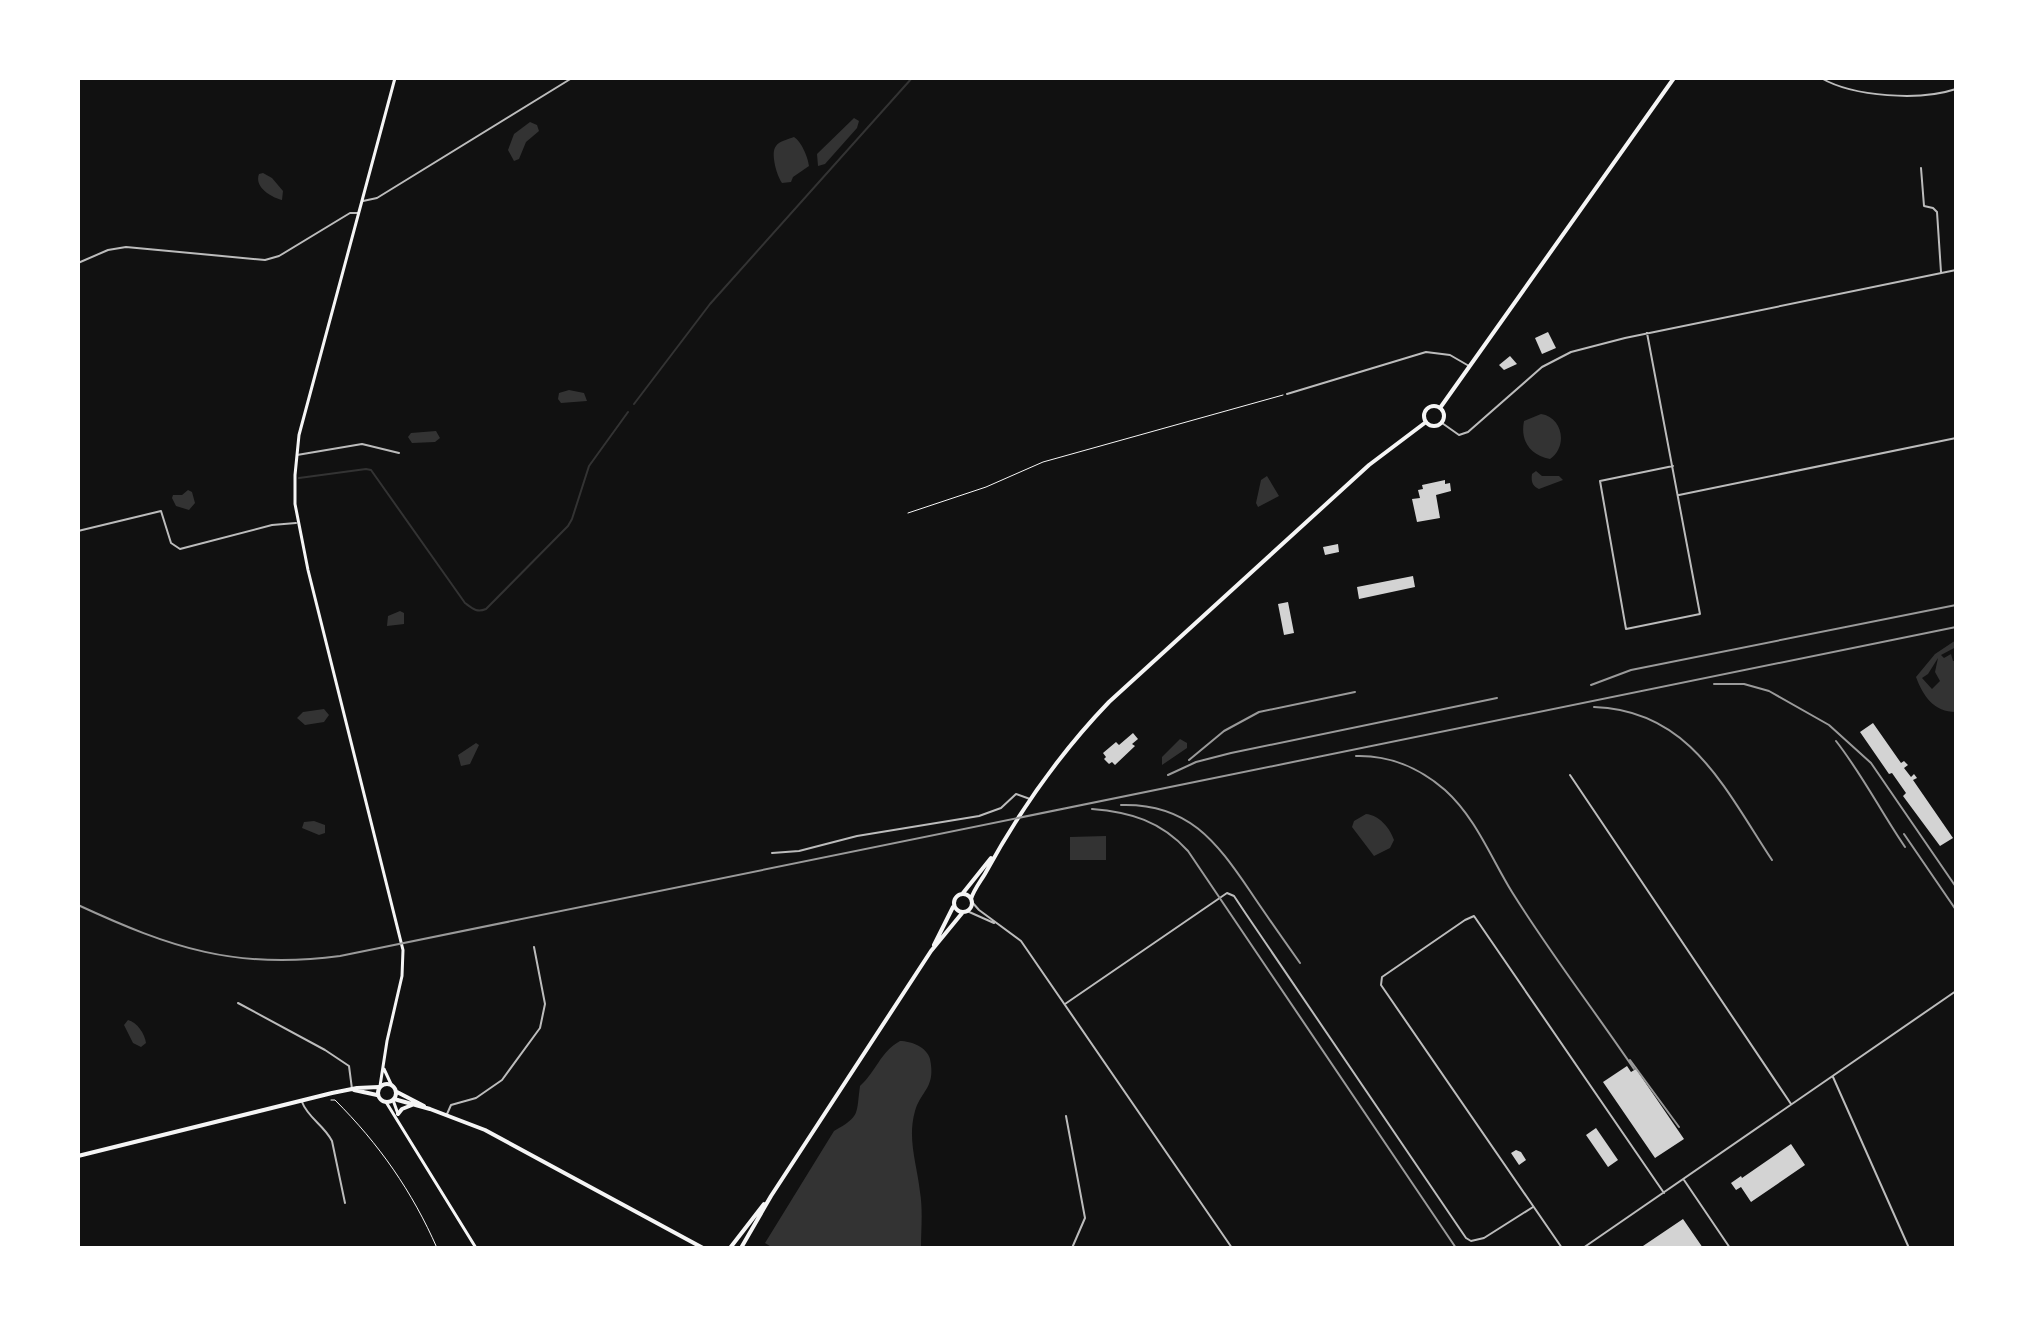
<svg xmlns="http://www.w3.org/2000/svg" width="2034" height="1326" viewBox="0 0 2034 1326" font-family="Inter,sans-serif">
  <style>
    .water { fill: #333; fill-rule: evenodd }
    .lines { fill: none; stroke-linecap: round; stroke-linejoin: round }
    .stream { stroke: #333; stroke-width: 2 }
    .building { fill: #d3d3d3 }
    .path { stroke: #f5f5f5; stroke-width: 1 }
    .minor { stroke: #bcbcbc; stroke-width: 2 }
    .secondary { stroke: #f5f5f5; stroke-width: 3 }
    .primary { stroke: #f5f5f5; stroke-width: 4 }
    .rail { stroke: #9a9a9a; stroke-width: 2 }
  </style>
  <rect width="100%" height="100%" fill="#111"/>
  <!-- water -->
  <path class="water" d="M854,118L859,121L857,128L825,164L818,166L817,154Z
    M530,122L537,125L539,131L526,142L519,159L514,161L508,150L514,134Z
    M794,137C801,141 808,157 809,166L793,177L791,182L782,183C777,176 770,153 776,146C779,141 789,139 794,137Z
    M263,173L272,178L283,191L282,200C271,197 254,187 259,174Z
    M569,390L584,393L587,401L561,403L558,399L559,393Z
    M1541,414C1563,417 1568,447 1550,459C1530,455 1520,441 1524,421Z
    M436,431L440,438L435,442L412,443L408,437L411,433Z
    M1536,471L1542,476H1559L1563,480L1539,489C1532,486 1531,481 1532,474Z
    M1267,476L1279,496L1258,507L1256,503L1261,480Z
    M188,490L192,492L195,503L189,510L176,506L172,498L173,495H182Z
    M400,611L404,613V624L387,626L388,616Z
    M1956,640V647L1941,655L1944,658L1951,654L1953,661H1955L1956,650V712C1934,712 1923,696 1916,677L1935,654ZM1938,658L1935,672L1940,681L1932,689L1922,678L1928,674Z
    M324,709L329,715L324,722L305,725L297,718L303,712Z
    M1180,739L1187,743V748L1162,765V757Z
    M476,743L479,745L470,764L461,766L458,755Z
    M1366,814C1379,815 1390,828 1394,840L1390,848L1374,856L1352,827L1354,821Z
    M314,821L325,825V833L319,835L302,828L304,822Z
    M1106,836V860H1070V837Z
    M128,1020C137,1022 145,1034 146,1043L141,1047L133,1043L124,1025Z
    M900,1041C911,1041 927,1047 930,1059C936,1088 921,1090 915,1111C907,1139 917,1164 920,1192C923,1210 921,1230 921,1248H773L765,1243L834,1131C861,1116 856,1114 860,1086C876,1072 880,1052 900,1041Z"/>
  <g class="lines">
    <!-- stream -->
    <path class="stream" d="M634,404L710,304L912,78
      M299,478L366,469L371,470L465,603C473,609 477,613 486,609L568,526L572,519L589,466L628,412"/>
  </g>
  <!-- building -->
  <path class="building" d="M1548,332L1556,348L1542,354L1535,338Z
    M1510,356L1517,364L1504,370L1499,365Z
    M1445,480V484L1450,483L1451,491L1436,495L1440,518L1417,522L1412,499L1420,498L1418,490L1423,489L1422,485Z
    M1338,544L1339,552L1325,555L1323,547Z
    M1413,576L1415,587L1359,599L1357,587Z
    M1288,602L1294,633L1284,635L1278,604Z
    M1873,723L1901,763L1904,761L1908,765L1904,768L1911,777L1914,774L1917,778L1913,780L1953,838L1940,846L1903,796L1906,793L1892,773L1889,774L1860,732Z
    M1133,733L1138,739L1132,744L1135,746L1115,765L1112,762L1109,764L1104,759L1106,757L1103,753L1116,742L1119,745Z
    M1627,1066L1631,1072L1636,1069L1684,1139L1655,1158L1603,1082Z
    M1596,1128L1618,1160L1608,1167L1586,1135Z
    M1791,1144L1805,1165L1751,1202L1741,1187L1736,1190L1731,1183L1741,1176L1742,1178Z
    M1516,1150L1521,1152L1526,1160L1519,1165L1511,1153Z
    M1683,1219L1703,1248H1640Z"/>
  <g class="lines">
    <!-- path -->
    <path class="path" d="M908,513L986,487L1043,462L1283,395
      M331,1100H335C379,1144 412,1191 437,1248"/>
    <!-- minor -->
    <path class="minor" d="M1821,78C1854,97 1920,101 1956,89
      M1921,168L1924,206L1933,208L1937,212L1941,272
      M363,201L377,198L572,78
      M78,263L108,250L126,247L265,260L279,256L350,213H358
      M1647,333L1700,614L1626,629L1600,481L1673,466
      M1287,394L1426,352L1450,355L1469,366
      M1442,423L1459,435L1468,432L1542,367L1571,352L1625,338L1956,270
      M297,455L362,444L399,453
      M1679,495L1956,438
      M78,531L161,511L171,543L180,549L272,525L296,523
      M1570,775L1791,1104
      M772,853L799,851L857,836L979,816L1001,808L1016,794L1030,799
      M972,902L979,910L1021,941L1232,1248
      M967,911L994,923
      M238,1003L325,1050L349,1066L352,1089
      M1065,1004L1227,893L1234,896L1246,914L1466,1238L1471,1241L1484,1238L1533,1207
      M1833,1077L1909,1248
      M302,1102C308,1118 324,1125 332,1141L345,1203
      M447,1114L451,1105L476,1098L502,1080L540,1028L545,1004L534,947
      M1066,1116L1085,1218L1072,1248
      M1684,1180L1730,1248
      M1562,1248L1381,985L1382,977L1465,920L1474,916L1664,1193
      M1583,1248L1956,991"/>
    <!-- secondary -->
    <path class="secondary" d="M384,1069L391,1084
      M380,1086L387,1041L402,976L403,950L308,570L295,504V475L299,435L395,78
      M393,1100L398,1114
      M386,1102L476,1248"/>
    <!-- primary -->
    <path class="primary" d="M1424 416a10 10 0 1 1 20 0a10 10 0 1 1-20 0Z
      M1440,408L1674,78
      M963,893L991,858
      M954 903a9 9 0 1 1 18 0a9 9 0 1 1-18 0Z
      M971,899C974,889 981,881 986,872C1020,810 1060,753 1109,702L1369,465L1426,422
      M934,945L953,907
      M378 1093a9 9 0 1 1 18 0a9 9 0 1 1-18 0Z
      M354,1090L377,1095
      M397,1092L424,1106
      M394,1099L430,1109L485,1130L703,1248
      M398,1114L402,1109L412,1105
      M78,1156L332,1093L357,1088L379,1087
      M730,1248L764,1204
      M741,1248L771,1196L931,951L963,912"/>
    <!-- rail -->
    <path class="rail" d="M1714,684H1744L1769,691L1829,725L1871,763L1956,887
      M1591,685L1631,670L1956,605
      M1594,707C1690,710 1725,789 1772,860
      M1836,741C1862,774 1881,812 1905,847
      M1356,756C1389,755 1420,768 1445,790C1476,818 1491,858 1512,892C1550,953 1594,1010 1634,1069
      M1189,760L1224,731L1259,712L1355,692
      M1168,775L1196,762L1231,753L1497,698
      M1121,805C1188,803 1216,841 1250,891C1266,915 1283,939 1300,963
      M1092,809C1130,812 1161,821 1188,851L1456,1248
      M1904,834L1956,910
      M78,905C171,948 236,970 340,956L1956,627
      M1630,1060L1679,1127"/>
  </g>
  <!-- border -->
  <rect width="2034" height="1326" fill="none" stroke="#ffffff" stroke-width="160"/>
</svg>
